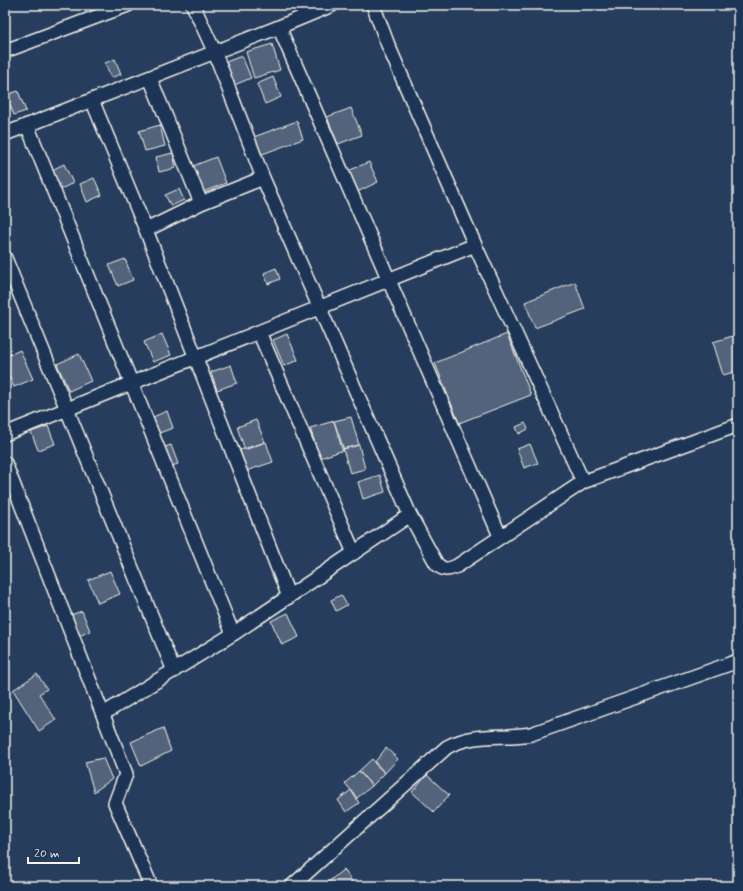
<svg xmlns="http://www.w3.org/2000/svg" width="743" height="891" viewBox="0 0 743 891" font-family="Mynerve,sans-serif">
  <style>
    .building { fill: #52647b; stroke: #f4f1e8 }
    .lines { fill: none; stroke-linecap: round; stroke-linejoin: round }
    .street-casing { stroke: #f4f1e8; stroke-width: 16 }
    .street { stroke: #1d3557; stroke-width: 13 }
  </style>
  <rect width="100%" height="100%" fill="#263d5d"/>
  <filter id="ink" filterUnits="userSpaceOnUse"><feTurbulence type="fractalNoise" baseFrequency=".025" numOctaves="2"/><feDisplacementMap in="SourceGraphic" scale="8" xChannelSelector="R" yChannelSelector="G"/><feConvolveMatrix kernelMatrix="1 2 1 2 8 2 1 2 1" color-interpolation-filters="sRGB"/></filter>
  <g filter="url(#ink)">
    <!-- building -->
    <path class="building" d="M272,44L280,70L254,78L246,52Z
      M242,56L251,78L232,86L223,63Z
      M115,59L121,74L111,78L105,63Z
      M273,77L281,97L265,104L257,84Z
      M18,91L26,111L14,115L6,95Z
      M351,108L362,135L338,144L327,117Z
      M297,121L303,139L257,156L251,138Z
      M160,125L165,146L145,151L139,131Z
      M173,153L176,168L159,172L156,157Z
      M216,157L226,183L203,192L193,166Z
      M369,162L378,182L357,192L348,171Z
      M64,164L73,183L59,190L50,171Z
      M94,178L102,195L87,202L80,184Z
      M179,189L184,200L171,206L165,195Z
      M125,259L133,280L118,286L109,265Z
      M276,268L280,279L268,284L264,273Z
      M575,282L585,309L535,328L525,302Z
      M162,334L171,355L153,362L144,342Z
      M287,334L298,360L284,366L273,340Z
      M507,334L531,395L459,423L435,363Z
      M736,335L738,343V371L723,375L713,342Z
      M20,350L33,379L14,387L5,367V357Z
      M79,354L91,381L69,391L57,364Z
      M231,365L237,383L217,390L211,372Z
      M167,411L173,428L159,433L153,417Z
      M351,417L359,445L342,449L334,421Z
      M256,420L265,442L245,450L237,427Z
      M334,421L344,450L320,458L310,428Z
      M525,423L528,429L519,434L516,427Z
      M48,426L55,444L38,450L31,432Z
      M266,442L273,462L246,471L240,450Z
      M530,444L538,463L524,468L517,449Z
      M171,445L178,464L166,468L159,449Z
      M359,445L365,469L350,473L343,449Z
      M380,475L385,492L363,499L358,482Z
      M110,571L120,594L98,603L88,580Z
      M341,595L347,605L336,611L331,600Z
      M82,611L90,631L79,636L71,615Z
      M288,613L299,637L282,645L271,621Z
      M37,674L47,689L39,694L56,720L39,731L13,690Z
      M163,728L171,751L141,766L131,742Z
      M386,748L398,759L385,773L374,763Z
      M103,758L112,779L94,792L85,762Z
      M372,759L385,773L372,786L359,771Z
      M359,771L372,786L357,798L345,783Z
      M427,775L449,795L434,812L412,792Z
      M351,790L359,803L346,812L338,800Z
      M344,869L353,883L350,886H329L327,883Z"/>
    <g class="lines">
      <!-- street casing -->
      <g class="street-casing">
        <path id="street" d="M373,5L388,45L475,245L583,482L738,425
          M279,27L332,5
          M5,51L128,5
          M150,78L201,203
          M92,100L146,230L289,597
          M27,125L233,634
          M5,134L279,27L500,536
          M146,230L201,203L263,178
          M5,258L174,671
          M259,332L354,553
          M5,434L475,245
          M5,463L126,774L115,803L151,886
          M410,515L436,563C443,571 448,570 457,566L583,482
          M103,714L233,634L410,515L263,178L215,53L193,5
          M292,886L447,747C476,732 501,739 531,734L738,661"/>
      </g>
      <!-- street -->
      <use href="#street" class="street"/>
    </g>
  </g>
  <!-- margin -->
  <rect width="743" height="891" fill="none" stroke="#1d3557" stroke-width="20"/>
  <rect x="10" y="10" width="723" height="871" fill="none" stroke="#f4f1e8" stroke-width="1.5" filter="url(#ink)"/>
  <!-- scale -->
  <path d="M28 857v6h51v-6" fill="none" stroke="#f4f1e8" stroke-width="2"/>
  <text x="34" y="857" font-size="12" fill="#f4f1e8" stroke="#1d3557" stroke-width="3" paint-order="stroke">20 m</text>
</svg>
